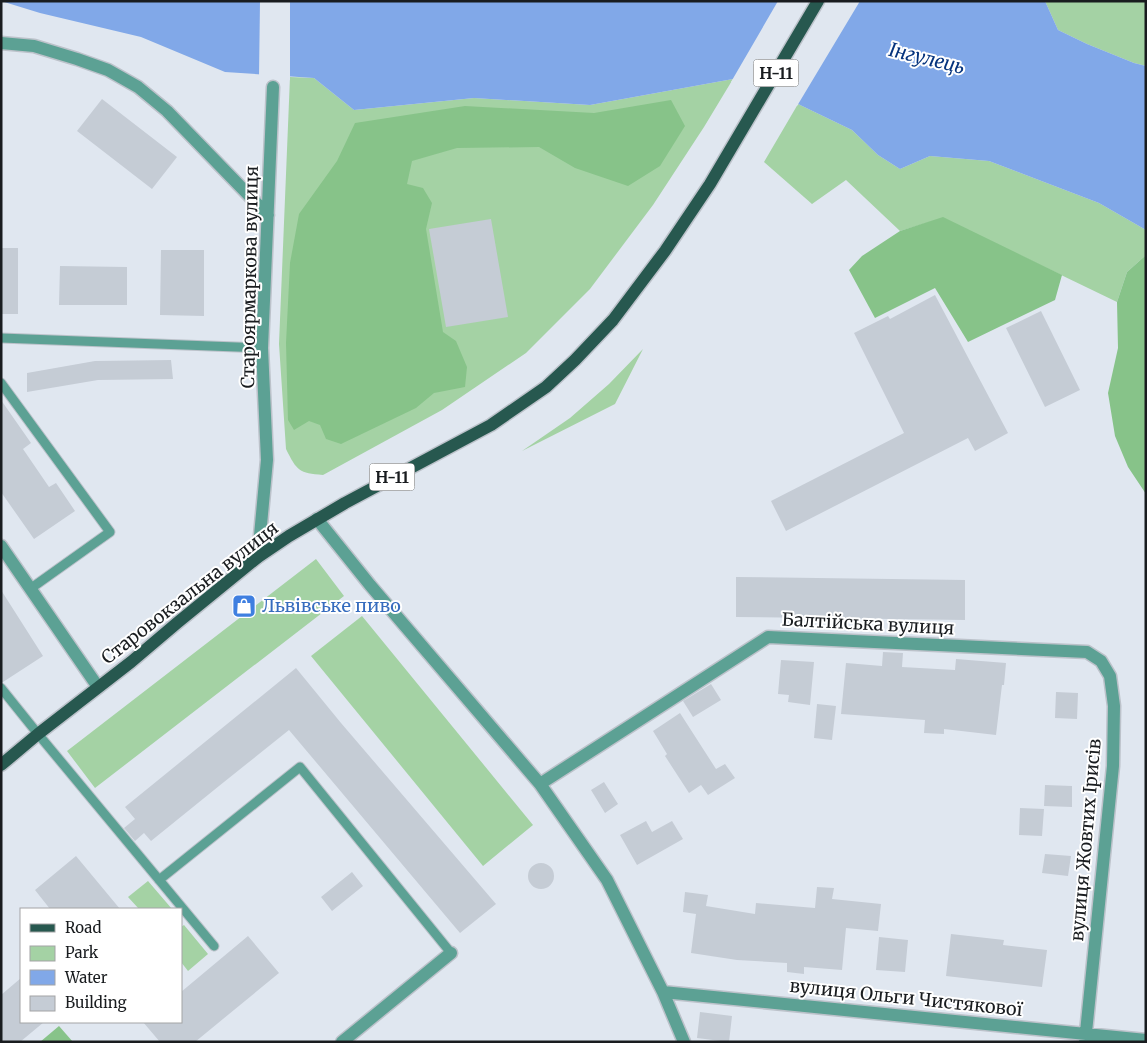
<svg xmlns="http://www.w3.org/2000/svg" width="1147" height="1043" viewBox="0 0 1147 1043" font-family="Merriweather,serif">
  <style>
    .green { fill: #a4d2a4 }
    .forest { fill: #87c389 }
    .water { fill: #81a8e8 }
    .pier { fill: #e0e7f0 }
    .building { fill: #c5ccd5 }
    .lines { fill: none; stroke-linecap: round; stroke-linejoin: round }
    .service-casing { stroke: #bcc2ca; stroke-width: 11 }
    .minor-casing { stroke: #bcc2ca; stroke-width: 15 }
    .primary-casing { stroke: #bcc2ca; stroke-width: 15 }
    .service { stroke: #5ca194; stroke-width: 9 }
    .minor { stroke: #5ca194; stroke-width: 12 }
    .primary { stroke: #27584f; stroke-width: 12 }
    .labels { text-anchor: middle; stroke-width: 4; stroke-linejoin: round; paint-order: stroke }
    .shield { fill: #fff; stroke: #5e6062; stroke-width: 1 }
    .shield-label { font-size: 16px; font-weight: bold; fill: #191c1f }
    .street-label { font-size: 18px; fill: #191c1f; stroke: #fff }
    .shop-label { font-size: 18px; fill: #366cbe; stroke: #fff; text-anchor: start }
    .water-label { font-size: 19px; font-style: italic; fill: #05337d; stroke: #fff }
  </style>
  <rect width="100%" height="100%" fill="#e0e7f0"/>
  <!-- green -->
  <path class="green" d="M1045,1H1146V66L1134,63L1087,44L1058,30Z
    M290,77L314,78L354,110L474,98L590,105L733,79L704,127L653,205L590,289L526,353L442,410L323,475C299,473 297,471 286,449L279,344Z
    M798,104L852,130L878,155L900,169L930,156L989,161L1099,203L1146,230V255L1127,272L1117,302L943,218L900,231L846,180L812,204L764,162Z
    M643,349L615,404L522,451L570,418L609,384Z
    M316,559L344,596L95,788L67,751Z
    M362,616L533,825L483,866L311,656Z
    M148,881L172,909H139L128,897Z
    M184,925L208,954L188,971L181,962V927Z"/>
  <!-- forest -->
  <path class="forest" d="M671,100L685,126L660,166L628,186L575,168L539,147L457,148L412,161L407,184L423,188L432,203L426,229L443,332L456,341L467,367L465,387L434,393L416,408L341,444L326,439L320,425L309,421L294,430L288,420L286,343L290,263L299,214L337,161L355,123L465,106L594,113Z
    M943,217L1062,275L1055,300L968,342L935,288L875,318L849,270L862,256L900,231Z
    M1146,255V494L1128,467L1115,436L1108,393L1118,348L1117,302L1127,272Z
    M59,1026L73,1042H40Z"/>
  <!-- water -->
  <path class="water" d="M1,1H1045L1058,30L1087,44L1134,63L1146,66V230L1099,203L989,161L930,156L900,169L878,155L852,130L798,104L733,79L590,105L474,98L354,110L314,78L225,72L141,37L40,13Z"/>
  <!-- pier -->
  <path class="pier" d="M260,1H290V80L259,77Z
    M778,1H860L797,106L731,82Z"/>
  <!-- building -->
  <path class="building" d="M102,99L177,157L152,189L77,131Z
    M491,219L508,317L446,327L429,229Z
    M1,248H18V314H1Z
    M161,250H204V316L160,315Z
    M60,266L127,267V305H59Z
    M935,295L1008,433L975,451L968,438L786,531L771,501L904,433L854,333L888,316L890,319Z
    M1041,311L1080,390L1045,407L1006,328Z
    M171,360L173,379L98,380L27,392V373L95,361Z
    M1,400L31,443L23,449L49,487L56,483L75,511L34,539L1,492Z
    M736,577L965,580V620L736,617Z
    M1,590L43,656L3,682H1Z
    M883,652L903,653L902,667L955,670L956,659L1006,663L1004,685H1002L996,735L944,729V734L924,733L925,720L841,714L846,663L882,666Z
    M781,660L814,662L810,705L788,702L789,695L778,694Z
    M296,668L341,723L496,904L460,933L289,730L219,786L151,841L144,833L135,841L124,828L135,819L125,807Z
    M711,684L721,700L693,717L683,701Z
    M1056,692L1078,693L1077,719L1055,718Z
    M817,704L836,706L832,740L814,738Z
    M680,713L716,769L725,764L735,778L708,795L701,785L689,793L665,756L667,754L653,731Z
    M604,782L618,804L605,813L591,790Z
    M1045,785L1072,786V807L1044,806Z
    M1020,808L1044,809L1042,836L1019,835Z
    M646,821L652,832L672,821L683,839L637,865L620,835Z
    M1045,854L1071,856L1068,876L1042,873Z
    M76,856L120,909H50L35,890Z
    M528 876a13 13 0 1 1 26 0a13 13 0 1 1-26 0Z
    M352,872L363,886L332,911L321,897Z
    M817,887L834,888L832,899L881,904L878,931L846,928L842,970L804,967V974L787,972V963L737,960L691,953L696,914L683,912L685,892L708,895L706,906L755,914L756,903L815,908Z
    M951,934L1004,940L1003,945L1047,950L1042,987L946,976Z
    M248,936L279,973L195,1042H160L143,1022H181V992Z
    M879,937L908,940L905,972L876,970Z
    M21,978V1022H44L20,1042H1V995Z
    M700,1012L732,1016L729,1042L697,1038Z"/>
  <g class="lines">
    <!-- service casing -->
    <g class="service-casing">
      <path id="service" d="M1,338L262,348
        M1,383L110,532L30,589
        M1,688L38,734L214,946
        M159,880L300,767L451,953"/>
    </g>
    <!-- minor casing -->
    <g class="minor-casing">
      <path id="minor" d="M1,43L34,46L77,59L108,70L138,87L167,111L268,215
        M317,519L370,585L540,784L607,880L663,992L684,1042
        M1,546L98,687
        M258,557L267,460L262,348L273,87
        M540,784L768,637L1087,652L1101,661L1110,676L1114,706L1113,766L1085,1042
        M663,992L1146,1040
        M342,1042L451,953"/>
    </g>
    <!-- primary casing -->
    <g class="primary-casing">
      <path id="primary" d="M1,765L38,734L131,662L177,623L258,557L289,536L345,503L491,425L546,387L575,360L613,320L665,251L710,184L818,1"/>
    </g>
    <!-- service -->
    <use href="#service" class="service"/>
    <!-- minor -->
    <use href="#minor" class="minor"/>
    <!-- primary -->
    <use href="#primary" class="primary"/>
  </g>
  <!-- icons -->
  <defs>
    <g id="shop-square" transform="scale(1.25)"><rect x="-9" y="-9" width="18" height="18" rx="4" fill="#3f7fe0" stroke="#fff"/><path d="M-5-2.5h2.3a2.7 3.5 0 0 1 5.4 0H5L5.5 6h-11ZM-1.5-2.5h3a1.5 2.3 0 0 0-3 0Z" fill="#fff"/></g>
  </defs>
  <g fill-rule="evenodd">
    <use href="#shop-square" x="244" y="606"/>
  </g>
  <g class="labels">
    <!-- shield labels -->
    <g class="shield">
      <rect x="753.5" y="59.5" width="45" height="27" rx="4"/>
      <rect x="369.5" y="463.5" width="45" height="27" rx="4"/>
    </g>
    <g class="shield-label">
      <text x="776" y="79">Н-11</text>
      <text x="392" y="483">Н-11</text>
    </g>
    <!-- street labels -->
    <g class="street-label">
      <text transform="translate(250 277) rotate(-89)" y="6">Староярмаркова вулиця</text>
      <text transform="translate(190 593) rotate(-38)" y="6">Старовокзальна вулиця</text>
      <text transform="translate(868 624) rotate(3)" y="6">Балтійська вулиця</text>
      <text transform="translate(1086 840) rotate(-85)" y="6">вулиця Жовтих Ірисів</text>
      <text transform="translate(906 998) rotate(6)" y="6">вулиця Ольги Чистякової</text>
    </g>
    <!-- shop labels -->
    <g class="shop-label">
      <text x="262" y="612">Львівське пиво</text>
    </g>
    <!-- water labels -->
    <g class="water-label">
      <text transform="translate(927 58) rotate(14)" y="7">Інгулець</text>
    </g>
  </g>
  <!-- border -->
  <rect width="1147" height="1043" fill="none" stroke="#191c1f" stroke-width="5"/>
  <!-- legend -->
  <rect x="20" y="908" width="162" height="115" fill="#ffffff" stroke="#a3a4a5"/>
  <rect x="30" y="924" width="25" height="8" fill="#27584f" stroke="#a3a4a5"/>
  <text x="65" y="933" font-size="15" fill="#191c1f">Road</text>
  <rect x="30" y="946" width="25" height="15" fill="#a4d2a4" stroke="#a3a4a5"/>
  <text x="65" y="958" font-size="15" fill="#191c1f">Park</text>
  <rect x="30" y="970" width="25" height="15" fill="#81a8e8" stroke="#a3a4a5"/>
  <text x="65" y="983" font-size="15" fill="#191c1f">Water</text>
  <rect x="30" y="996" width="25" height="15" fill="#c5ccd5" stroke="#a3a4a5"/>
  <text x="65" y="1008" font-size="15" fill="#191c1f">Building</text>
</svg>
